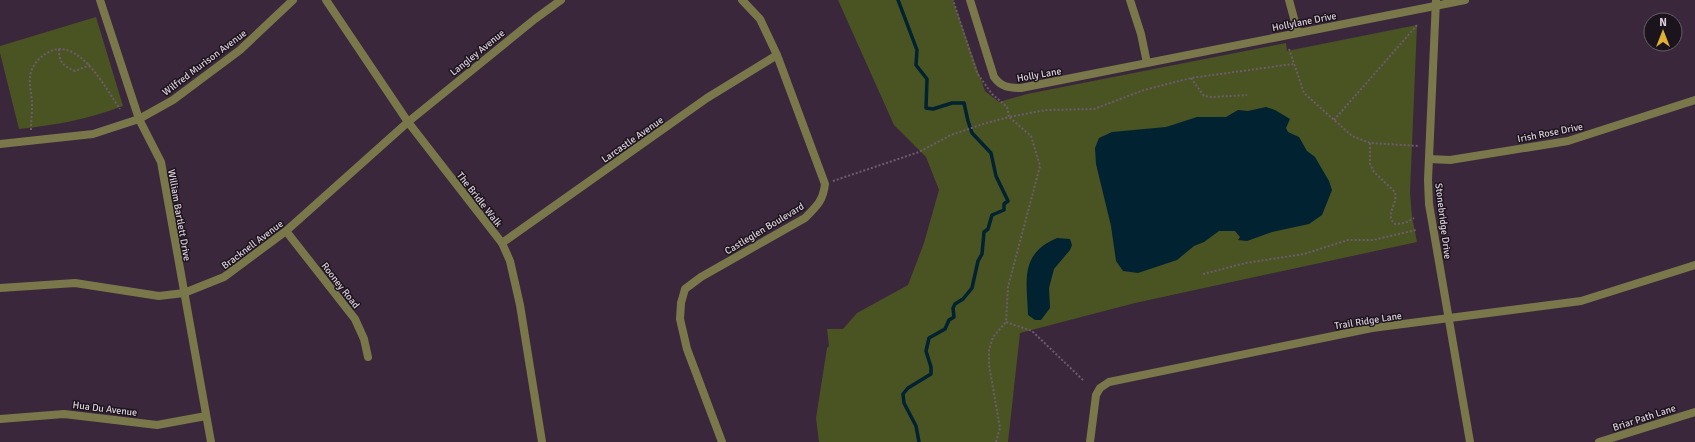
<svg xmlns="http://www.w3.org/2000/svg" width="1695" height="442" viewBox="0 0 1695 442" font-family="Signika,sans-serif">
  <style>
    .green { fill: #4a5322 }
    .water { fill: #002231 }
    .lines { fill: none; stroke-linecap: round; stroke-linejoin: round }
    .stream { stroke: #002231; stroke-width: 3.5 }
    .path { stroke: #6e5c6e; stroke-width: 2; stroke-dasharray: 2 2; stroke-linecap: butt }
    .minor { stroke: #7a784b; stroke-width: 8 }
    .tertiary { stroke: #7a784b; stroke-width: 8 }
    .labels { text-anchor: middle; stroke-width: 3; stroke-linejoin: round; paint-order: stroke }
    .street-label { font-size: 10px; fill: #ddd0dd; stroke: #1c141d }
  </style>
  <rect width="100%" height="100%" fill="#3b273b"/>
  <!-- green -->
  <path class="green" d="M838,0H953L985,91L999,102L1027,94L1286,43L1287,51L1417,25L1410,192L1412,217L1417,242L1135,303L1020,333L1008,442H819L816,418L827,348L829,346L827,329H843L857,313L908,285L924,243L939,190L926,157L894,125Z
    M96,17L123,106C89,119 56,125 19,129L0,53V46Z"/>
  <!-- water -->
  <path class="water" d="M1266,107L1275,110L1290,119L1286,128L1288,132L1299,137L1307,151L1315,157L1329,181L1332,190L1322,215L1309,224L1272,232L1247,241L1238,240L1240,237L1235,231H1219L1204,242L1194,246L1177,260L1138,273L1123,271L1116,261L1111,226L1096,164L1095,148L1099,138L1112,132L1166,127L1197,117H1226L1238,110L1248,111Z
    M1057,238L1070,239L1072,245L1070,250L1054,269L1049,288L1050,308L1041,320H1035L1028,315C1027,281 1019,254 1057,238Z"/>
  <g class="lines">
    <!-- stream -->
    <path class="stream" d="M898,0L917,50L916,65L927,79L926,108L933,109L952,103H964L968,121L972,133L991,153L996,176L1008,201L1004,204V210L992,215L988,229L984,232L982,254L978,261L972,288L963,299L955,304L953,308L954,317L949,320L945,329L929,338L926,351L931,367V374L908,388L903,394L904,403L916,426L919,442"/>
    <!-- path -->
    <path class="path" d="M59,49C59,62 63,66 75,71L90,65
      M1289,49L1304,93L1352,136L1370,143L1419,146
      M1191,78L1204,96L1212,97L1247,95
      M1334,120L1418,24
      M31,130C31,121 32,113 32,105C32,96 29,86 30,77C31,67 38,58 47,53C78,34 106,89 120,109
      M1370,143V164L1374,172L1395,192C1398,206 1384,214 1395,224L1405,223L1414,218
      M833,181L919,152L951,135L986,123L1009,117L1007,107L992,94L977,73L953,0
      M1203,274L1246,263L1304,254L1348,240H1373L1416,230
      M1083,380L1032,331L1006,322L1008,287L1040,166L1031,136L1009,117L1046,110L1094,109L1144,90L1191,78L1293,64
      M996,442L1000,428L989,365V350L993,337L1006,322"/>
    <!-- minor -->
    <path class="minor" d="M100,0L139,119L161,162L211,442
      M970,0L994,77C1001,87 1009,88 1021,88L1465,0
      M1130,0L1141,34L1147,63
      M1289,0L1298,33
      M1429,159L1450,160L1568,141L1695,100
      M286,231L355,319L364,339L368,357
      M502,243L707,98L777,55
      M0,288L75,283L159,296L184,293L224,277L286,231L408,122L535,19L561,0
      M0,419L64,414L157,425L206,416
      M722,442L687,349L680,319L681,303L685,289L701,277L805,218C817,206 823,201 825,184L777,55L760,19L742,0
      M1090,442L1096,395L1100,388L1109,382L1372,328L1581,301L1695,265
      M1599,442L1695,412"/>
    <!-- tertiary -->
    <path class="tertiary" d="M326,0L408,122L502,243L510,261L520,305L542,442
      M1436,0L1428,180L1429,204L1470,442
      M0,144L93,134L139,119L173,100L240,50L293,0"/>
  </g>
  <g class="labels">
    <!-- street labels -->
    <g class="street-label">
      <text transform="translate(1304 21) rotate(-11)" y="4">Hollylane Drive</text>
      <text transform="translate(477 52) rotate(-39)" y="4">Langley Avenue</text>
      <text transform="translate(204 62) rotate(-37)" y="4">Wilfred Murison Avenue</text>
      <text transform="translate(1039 74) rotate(-10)" y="4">Holly Lane</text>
      <text transform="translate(1550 132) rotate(-11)" y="4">Irish Rose Drive</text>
      <text transform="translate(632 139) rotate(-35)" y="4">Larcastle Avenue</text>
      <text transform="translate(480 199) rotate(52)" y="4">The Bridle Walk</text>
      <text transform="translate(180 215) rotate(80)" y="4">William Bartlett Drive</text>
      <text transform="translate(1444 221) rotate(83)" y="4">Stonebridge Drive</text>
      <text transform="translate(764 228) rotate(-31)" y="4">Castleglen Boulevard</text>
      <text transform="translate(252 244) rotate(-37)" y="4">Bracknell Avenue</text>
      <text transform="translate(341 285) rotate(52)" y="4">Rooney Road</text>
      <text transform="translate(1368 320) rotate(-9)" y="4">Trail Ridge Lane</text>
      <text transform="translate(105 408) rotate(7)" y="4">Hua Du Avenue</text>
      <text transform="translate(1644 417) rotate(-18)" y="4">Briar Path Lane</text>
    </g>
  </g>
  <!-- north arrow -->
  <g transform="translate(1663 32)"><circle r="19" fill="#1c141d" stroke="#695f6a"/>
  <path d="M0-3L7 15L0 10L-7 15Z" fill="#e0b034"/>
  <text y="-6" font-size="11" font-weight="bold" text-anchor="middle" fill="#ddd0dd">N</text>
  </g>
</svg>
